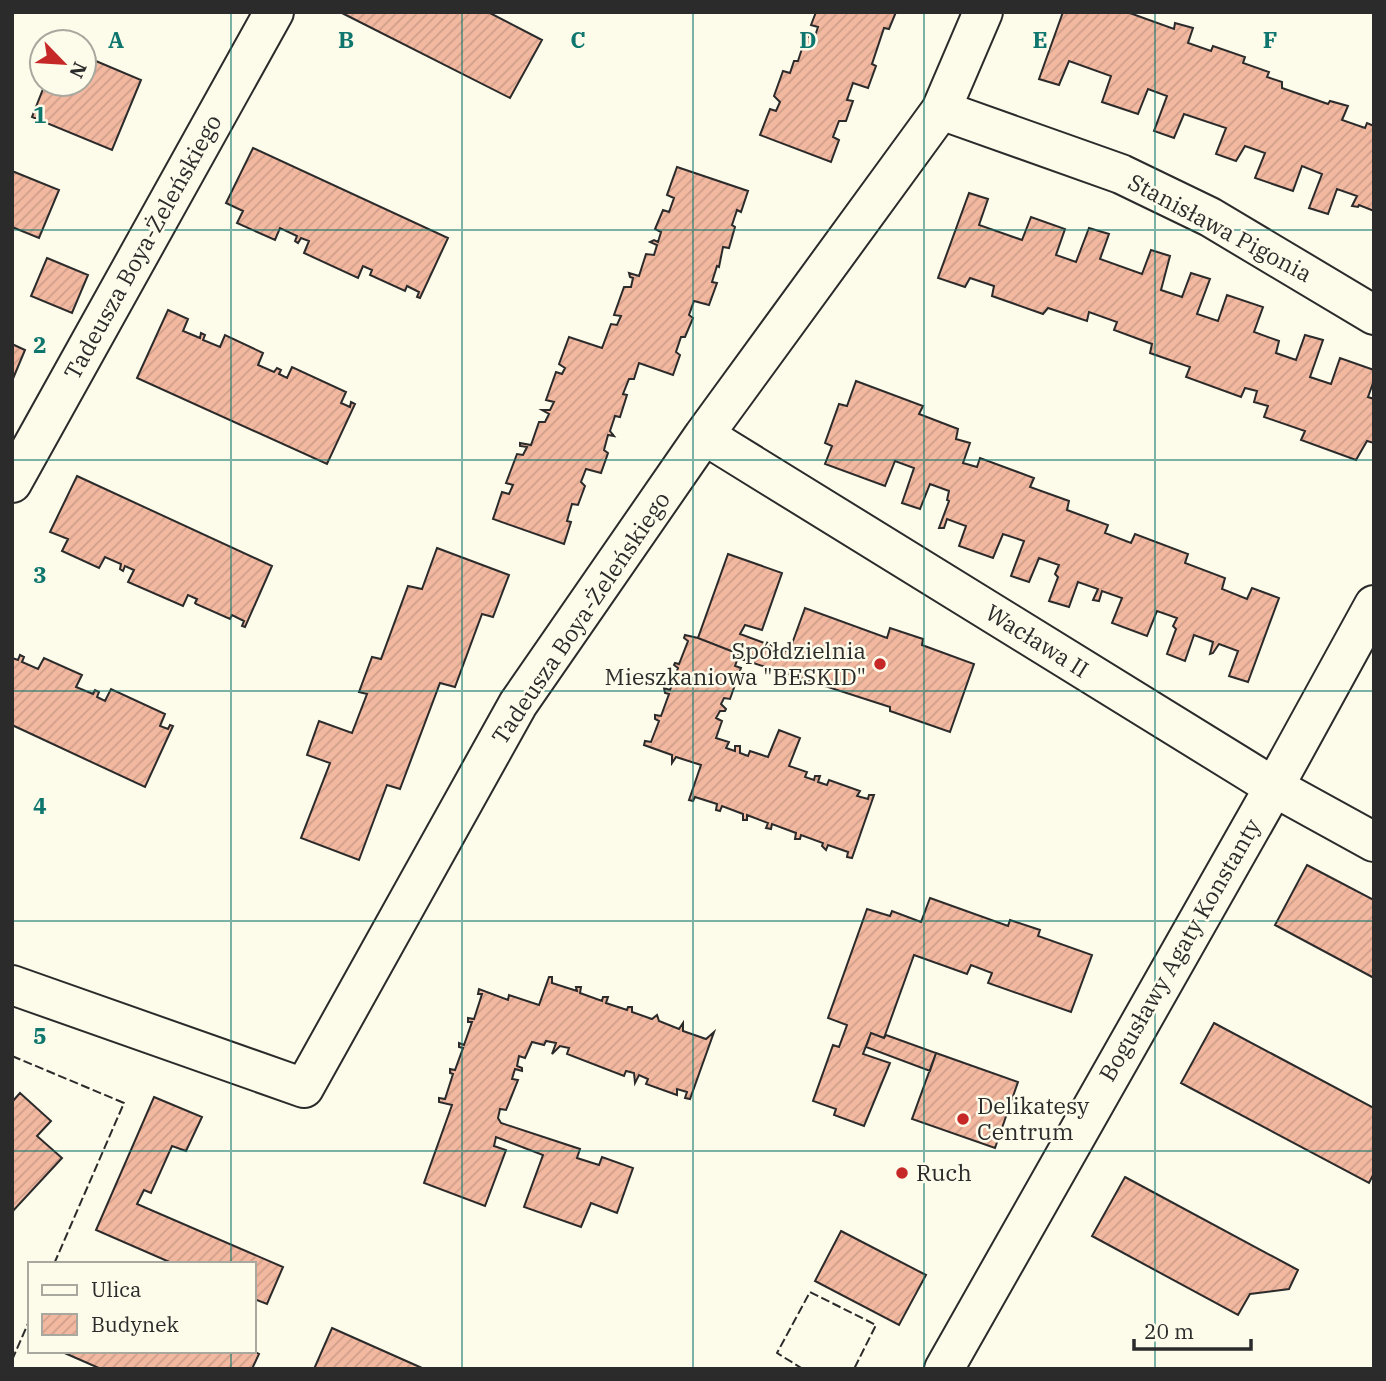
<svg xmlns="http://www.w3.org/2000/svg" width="1386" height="1381" viewBox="0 0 1386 1381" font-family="'IBM Plex Serif',serif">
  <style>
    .building { fill: url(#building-hatch); stroke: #2b2b2b; stroke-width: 2 }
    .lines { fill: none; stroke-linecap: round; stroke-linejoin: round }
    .minor-casing { stroke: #2b2b2b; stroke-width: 42 }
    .minor { stroke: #fdfbea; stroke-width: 38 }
    .fence { stroke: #2b2b2b; stroke-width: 2; stroke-dasharray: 9 3.5; stroke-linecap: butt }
    .grid { fill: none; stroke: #0f766e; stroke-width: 2; stroke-opacity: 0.55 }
    .poi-dot { fill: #c62828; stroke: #fdfbea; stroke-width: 2.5 }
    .labels { text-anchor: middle; stroke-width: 5; stroke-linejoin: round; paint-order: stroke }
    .street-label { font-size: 23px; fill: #2b2b2b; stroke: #fdfbea }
    .poi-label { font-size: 23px; fill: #2b2b2b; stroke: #fdfbea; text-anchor: start }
    .grid-label { font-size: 23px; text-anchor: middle; font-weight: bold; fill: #0f766e; stroke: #fdfbea; stroke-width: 5; stroke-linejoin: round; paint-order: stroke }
  </style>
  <defs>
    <pattern id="building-hatch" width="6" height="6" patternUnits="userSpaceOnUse" patternTransform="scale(1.75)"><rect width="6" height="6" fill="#f2b8a0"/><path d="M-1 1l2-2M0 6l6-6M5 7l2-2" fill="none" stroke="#d09e8a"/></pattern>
  </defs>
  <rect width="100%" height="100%" fill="#fdfbea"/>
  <!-- building -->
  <path class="building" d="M340,12H488L542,40L510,98Z
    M816,12H896L889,29L884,28L872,64L876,66L868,88L853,83L847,100L853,101L846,121H839L833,137L839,140L831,162L760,135L770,109L776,111L780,102L774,96L783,71L790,73L794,61H798L806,36L814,39L818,27L811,25Z
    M1063,12H1127L1174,29L1175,23L1193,28L1188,43L1211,51L1213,46L1245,57L1243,63L1269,72L1267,77L1282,82V88L1328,104L1330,101L1348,106L1342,120L1365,128L1367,123L1374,126V211L1359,205L1358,207L1352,206L1357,196L1337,189L1328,214L1309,208L1322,174L1302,166L1293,191L1255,178L1265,153L1245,146L1236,161L1216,154L1226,128L1184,114L1174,138L1154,131L1167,96L1148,89L1138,114L1102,102L1111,76L1069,61L1059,85L1039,79Z
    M84,56L141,80L112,150L32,117L45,84H84Z
    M253,148L448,238L420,298L417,297L419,292L407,286L405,291L370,275L372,270L363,266L358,278L304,253L309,241L301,238L298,243L295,241L297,236L280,228L275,240L237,223L243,211L226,203Z
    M677,167L748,191L741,212L737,210L732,225L735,227L729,248L723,247L719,267L717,266L712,282L717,283L709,305L694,301L689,315L693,318L685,337H681L676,352L680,355L673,375L639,363L634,379H629L623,394L627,395L620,417L615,416L610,431L614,436L608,435L604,450L608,453L601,473L586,469L581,482L585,486L578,505L572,504L567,521L571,522L564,544L493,519L502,492L509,494L513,485L506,483L517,454L523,455L527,447L520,446V443L531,445L539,422H545L549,414L542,410H550L554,402L546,400L556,372L562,374L565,368L559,364L569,337L602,348L611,324L617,325L621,316L614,315L624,287H631L633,278L630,277L629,273L639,276L646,254L654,255L657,245L650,242L654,240L658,242L661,232L655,229L663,210L669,212L674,198L667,195Z
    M12,171L59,190L39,238L12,227Z
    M969,193L988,199L979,225L1022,240L1031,217L1065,229L1056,255L1076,262L1089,228L1109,234L1100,259L1142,274L1151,250L1170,256L1161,290L1182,297L1191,273L1210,279L1197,314L1218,321L1227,295L1263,307L1254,332L1279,341L1276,353L1296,360L1305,335L1323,340L1310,377L1331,384L1340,358L1374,370V380L1368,397L1374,399V443L1367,441L1356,460L1301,440L1305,431L1264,417L1268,406L1254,402L1257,391L1245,388L1241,397L1186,377L1190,367L1150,353L1152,344L1114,330L1117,322L1089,312L1087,321L1048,308L1043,314L992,296L994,286L970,278L965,287L938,278Z
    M47,258L88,275L72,313L31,296Z
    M168,310L188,319L183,331L200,338L201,333L205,335L203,340L220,347L225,335L263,353L258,365L274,372L277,368L281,370L279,374L287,378L292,367L346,392L341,403L350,407L351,402L355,404L327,464L137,378Z
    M12,344L25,350L12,381Z
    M856,381L923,406L919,414L958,429L956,439L970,443L963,463L977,467L980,458L1034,478L1030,487L1069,501L1067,510L1108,525L1105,533L1131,543L1135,534L1188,554L1185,563L1225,578L1222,589L1247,599L1252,588L1279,598L1248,682L1229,676L1238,651L1219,644L1213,653L1210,654L1213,642L1194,635L1185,661L1167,654L1176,629L1173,626L1177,618L1157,611L1147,636L1112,623L1122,598L1102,591L1099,601L1093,600L1098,589L1078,582L1069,607L1049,601L1058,577L1055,574L1059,565L1039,558L1029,582L1011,576L1024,541L1003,534L993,558L959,546L966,526L947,519L944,528H939L949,501L947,500L949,491L930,484L920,509L902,503L914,468L895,461L885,486L825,464L832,446L825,443L839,404L847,406Z
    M77,476L272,566L245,627L242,626L244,621L232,615L230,619L196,604L195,603L197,599L188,595L183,606L128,582L134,570L125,566L123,571L120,569L121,564L105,557L99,568L62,551L68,539L50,532Z
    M437,548L509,575L493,617L482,614L455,687L440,683L400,789L387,785L359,860L301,838L330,763L307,755L319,721L352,733L367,694L359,692L372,657L381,659L408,586L422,589Z
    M728,554L782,573L762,630L745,625L740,634L789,652L805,608L887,638L890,628L923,639L922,645L974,664L950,732L890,711V707L744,660V656L698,638Z
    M685,635L698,638L744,656V660L738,658L735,666L741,668L730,699L724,698L721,704L726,709L725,711H720L716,718L722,721L716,738L729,742L726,748L735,751V746H740V753L748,756L750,751L768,757L779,730L800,738L789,766L807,772L805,777L814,780L815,776H820L818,782L827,785L829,780L860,791L857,796L868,799L869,795H874L852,858L847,857L848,852L828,845L826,850L822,846L823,843L801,835L800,839H795L796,833L772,824L771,829L766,828L768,823L747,815V820H743V814L722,806L720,811L716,810L717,804L695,797L693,801L689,800L701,765L676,757L672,763V755L644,745L645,741L651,742L659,721L655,719V715L661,716L669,694L665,693L664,688L670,690L678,668L674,665L675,663L679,664L688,641L684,638Z
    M20,655L24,657L22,662L38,669L44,658L82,675L76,687L93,694L95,690L99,692L97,697L105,701L111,689L165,714L160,726L168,729L170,725L173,726L145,787L12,725V658L18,660Z
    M1307,865L1374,900V978L1275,925Z
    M930,898L1008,926L1010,920L1040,930L1038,936L1092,955L1071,1012L988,983L992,973L971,965L967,974L914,955L884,1038L871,1033L863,1054L890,1063L864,1126L834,1115L836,1109L813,1101L833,1045L839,1047L847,1025L828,1018L867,909L890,916L892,911L921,922Z
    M549,977H552V983L577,991L576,987H581L580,993L602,1001L603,997H608L606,1003L627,1010L628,1007H632V1012L652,1019L657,1015L659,1021L679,1029L683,1023V1031L706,1039L714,1032L690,1099L685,1098L687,1092L677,1089V1095L646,1084L648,1079L639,1075L635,1083L634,1073L626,1071L624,1076L567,1054L569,1048L560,1046L552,1054L556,1043L546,1041L544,1045L532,1042L525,1058L519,1056L517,1066L522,1068V1071L515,1069L512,1079L518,1080L506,1110L500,1109L498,1118L501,1123L580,1149L577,1158L599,1165L602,1157L633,1168L617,1213L591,1203L581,1227L524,1207L543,1155L496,1137L494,1146L506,1150L485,1206L424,1183L452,1105L439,1102V1098L445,1099L453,1074L450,1073V1069L455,1070L463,1048L459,1047V1043L464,1045L472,1022H468V1018L474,1019L482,994H478L479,989L508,1000L509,995L539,1005Z
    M1214,1023L1374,1108V1173L1369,1183L1181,1083Z
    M871,1033L884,1038L886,1035L936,1053L930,1071L866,1047Z
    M936,1053L1018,1082L995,1148L912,1119Z
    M20,1093L51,1121L37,1136L62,1158L12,1212V1102Z
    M154,1097L202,1117L186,1151L172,1146L151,1193L144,1190L137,1204L283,1267L267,1304L254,1299V1264H174L96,1230Z
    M1125,1177L1298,1270L1289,1289L1250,1294L1238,1315L1092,1236Z
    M841,1231L926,1275L899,1325L815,1281Z
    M332,1328L422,1368L314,1369Z
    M60,1351H253L259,1354L252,1369H101Z"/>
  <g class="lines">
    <!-- minor casing -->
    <g class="minor-casing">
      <path id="minor" d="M941,110L1121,174L1210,217L1374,315
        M704,435L1274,787L1374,842
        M12,483L274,12
        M12,985L304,1088L518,704L704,435L941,110L983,12
        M944,1369L1274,787L1374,605"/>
    </g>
    <!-- minor -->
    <use href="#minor" class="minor"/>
    <!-- fence -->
    <path class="fence" d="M12,1056L124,1103L54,1264
      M12,1360L30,1319
      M803,1369L777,1353L810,1292L876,1325L854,1369"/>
  </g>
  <!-- grid -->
  <path class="grid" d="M231,12V1264M462,12V1369M693,12V1369M924,12V1369M1155,12V1369M12,230H1374M12,460H1374M12,691H1374M12,921H1374M12,1151H1374M231,1351V1369"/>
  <!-- markers -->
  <g class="poi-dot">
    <circle cx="880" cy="664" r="7"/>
    <circle cx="963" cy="1119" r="7"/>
    <circle cx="902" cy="1173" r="7"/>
  </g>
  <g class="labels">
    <!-- street labels -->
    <g class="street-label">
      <text transform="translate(1220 228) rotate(28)" y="8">Stanisława Pigonia</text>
      <text transform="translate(143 247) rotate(-61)" y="8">Tadeusza Boya-Żeleńskiego</text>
      <text transform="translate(581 618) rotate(-56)" y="8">Tadeusza Boya-Żeleńskiego</text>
      <text transform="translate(1037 641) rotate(32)" y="8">Wacława II</text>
      <text transform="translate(1180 950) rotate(-60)" y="8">Bogusławy Agaty Konstanty</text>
    </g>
    <!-- poi labels -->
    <g class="poi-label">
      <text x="866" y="659" text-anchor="end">Spółdzielnia<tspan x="866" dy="26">Mieszkaniowa "BESKID"</tspan></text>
      <text x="977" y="1114">Delikatesy<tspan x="977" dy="26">Centrum</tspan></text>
      <text x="916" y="1181">Ruch</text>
    </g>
  </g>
  <g class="grid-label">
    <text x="116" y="48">A</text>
    <text x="346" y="48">B</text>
    <text x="578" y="48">C</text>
    <text x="808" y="48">D</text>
    <text x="1040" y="48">E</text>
    <text x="1270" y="48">F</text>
    <text x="40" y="123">1</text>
    <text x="40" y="353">2</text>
    <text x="40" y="583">3</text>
    <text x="40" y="814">4</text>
    <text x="40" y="1044">5</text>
  </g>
  <!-- border -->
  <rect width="1386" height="1381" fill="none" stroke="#2b2b2b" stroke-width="28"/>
  <!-- legend -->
  <rect x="28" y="1262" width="228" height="91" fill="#fdfbea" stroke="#a9a89e" stroke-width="2"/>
  <rect x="42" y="1285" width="35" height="10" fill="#fdfbea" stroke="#a9a89e" stroke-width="2"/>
  <text x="91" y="1297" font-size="21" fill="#2b2b2b">Ulica</text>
  <rect x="42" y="1314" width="35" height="21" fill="url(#building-hatch)" stroke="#a9a89e" stroke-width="2"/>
  <text x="91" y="1332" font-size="21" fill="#2b2b2b">Budynek</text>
  <!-- north arrow -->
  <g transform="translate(63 63) rotate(115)"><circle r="33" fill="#fdfbea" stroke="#a9a89e" stroke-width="2"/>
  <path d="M0-5L12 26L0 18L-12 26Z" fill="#c62828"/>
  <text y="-10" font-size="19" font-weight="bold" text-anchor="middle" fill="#2b2b2b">N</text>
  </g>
  <!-- scale -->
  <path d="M1134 1339v10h117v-10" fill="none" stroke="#2b2b2b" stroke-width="3.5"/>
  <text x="1144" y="1339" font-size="21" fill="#2b2b2b" stroke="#fdfbea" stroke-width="5" paint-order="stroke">20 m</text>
</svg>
